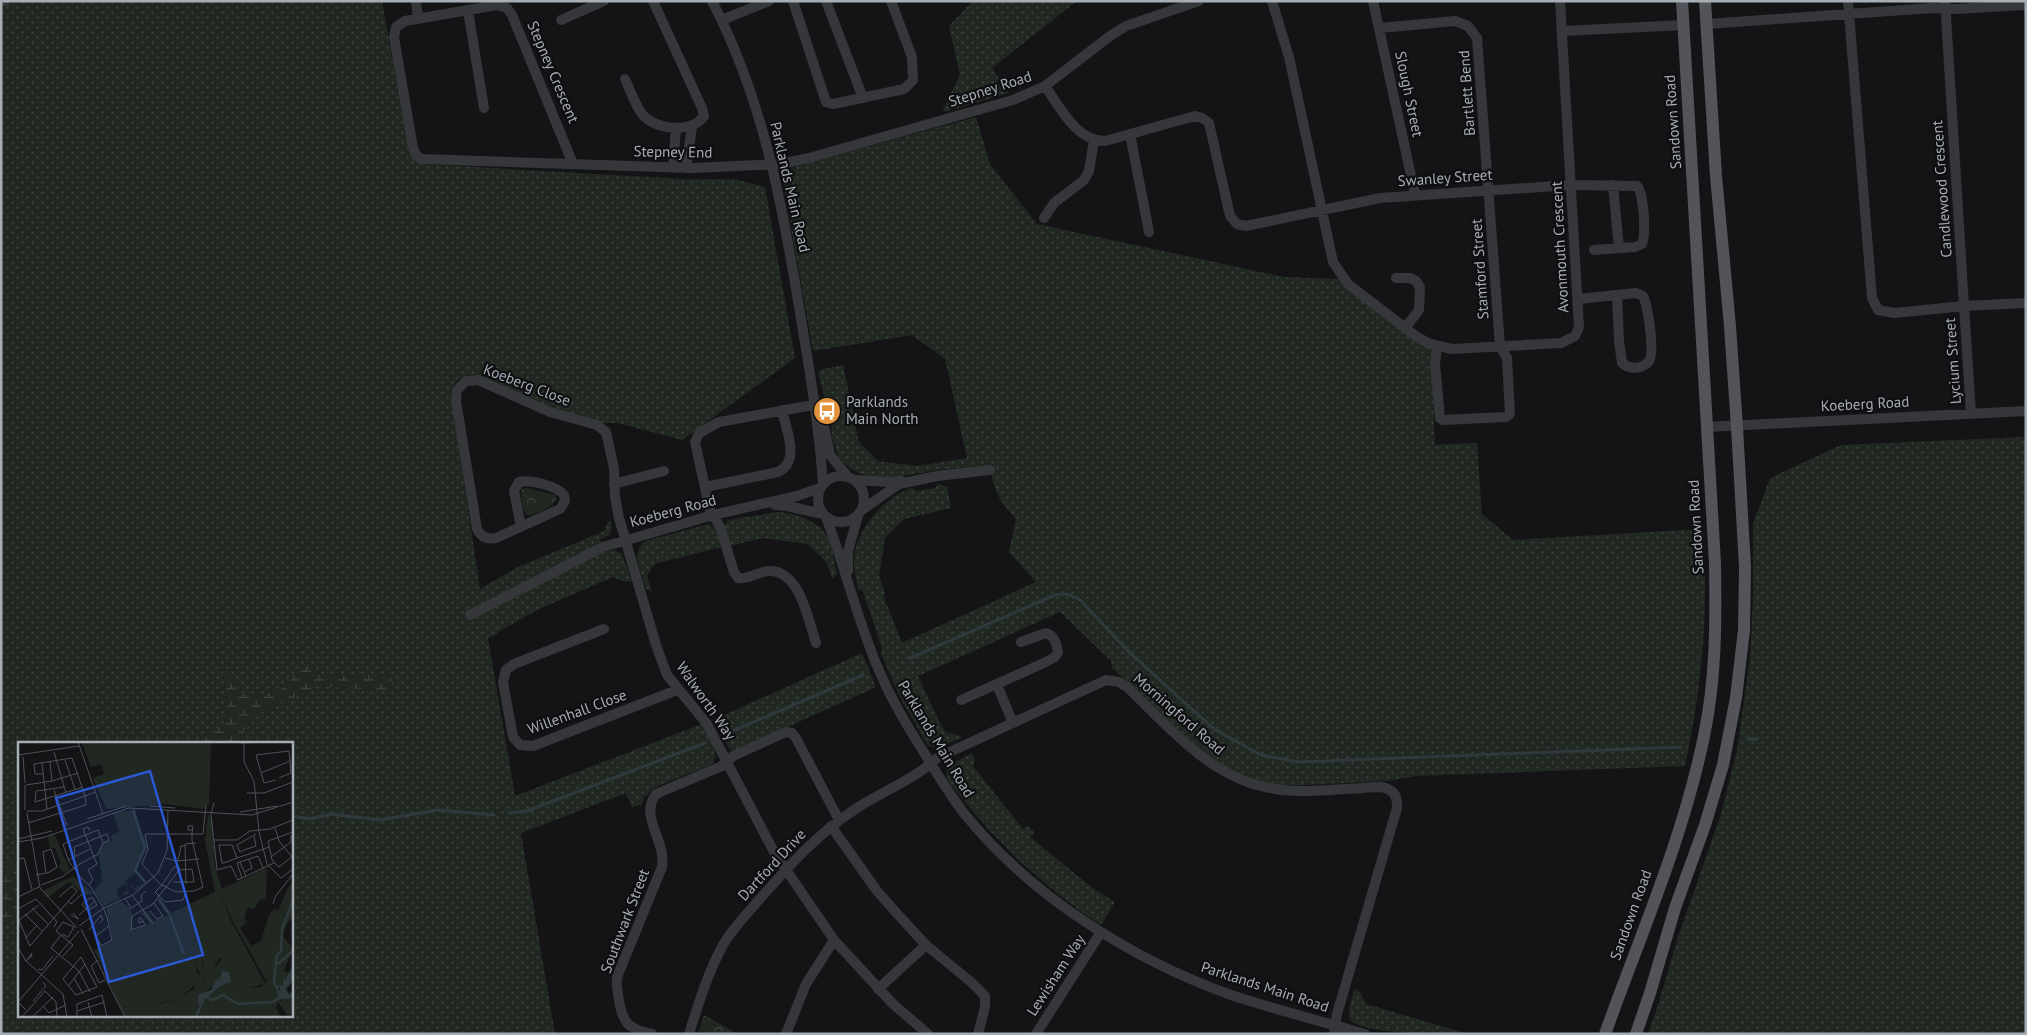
<svg xmlns="http://www.w3.org/2000/svg" width="2027" height="1035" viewBox="0 0 2027 1035" font-family="'PT Sans',sans-serif">
  <style>
    .grass { fill: url(#grass-dots) }
    .wetland { fill: url(#wetland-marsh) }
    .park { fill: url(#park-crowns) }
    .lines { fill: none; stroke-linecap: round; stroke-linejoin: round }
    .stream { stroke: #2e393d; stroke-width: 3 }
    .minor { stroke: #35373a; stroke-width: 10 }
    .major { stroke: #525459; stroke-width: 12 }
    .labels { text-anchor: middle; stroke-width: 4.5; stroke-linejoin: round; paint-order: stroke }
    .street-label { font-size: 15px; fill: #a7adb5; stroke: #0f0f11 }
    .poi-label { font-size: 15px; fill: #a7adb5; stroke: #0f0f11; text-anchor: start }
    .inset-river { fill: none; stroke: #2e393d; stroke-width: 2.5 }
    .inset-road { fill: none; stroke: #4f5156; stroke-width: 1 }
    .view { fill: #2b58d4; fill-opacity: 0.15; stroke: #2b58d4; stroke-width: 2.5 }
    .inset-edge { fill: none; stroke: #a7adb5; stroke-width: 2.5 }
  </style>
  <defs>
    <pattern id="grass-dots" width="8" height="8" patternUnits="userSpaceOnUse" patternTransform="scale(1.25)"><rect width="8" height="8" fill="#212821"/><path d="M2 2h.1M6 6h.1" fill="none" stroke="#3e443f" stroke-width="1.8" stroke-linecap="round"/></pattern>
    <pattern id="wetland-marsh" width="20" height="14" patternUnits="userSpaceOnUse" patternTransform="scale(1.25)"><rect width="20" height="14" fill="#212821"/><path d="M1 5h8M5 5V1M11 12h8M15 12V8" fill="none" stroke="#3e443f"/></pattern>
    <pattern id="park-crowns" width="20" height="18" patternUnits="userSpaceOnUse" patternTransform="scale(1.25)"><rect width="20" height="18" fill="#212821"/><path d="M2 6a3 3 0 1 1 6 0M12 15a3 3 0 1 1 6 0" fill="none" stroke="#3e443f"/></pattern>
  </defs>
  <rect width="100%" height="100%" fill="#141416"/>
  <!-- grass -->
  <path class="grass" d="M24,1H382L409,152L412,157L422,164L684,179H735L765,187L795,358L682,440L618,423H603L547,408L477,375C462,373 451,382 451,397L480,589L516,568L604,531L608,521H611C613,532 610,537 600,539L604,552L615,550L622,554L632,581L625,582L613,577L539,609L498,632V634L488,638L515,796L702,724C709,737 722,752 711,765L660,785L650,791L647,796L645,795L641,805L632,807L626,793L521,833L555,1034H1V927L19,913V1016H291V744H232L260,713L318,686L391,691L393,675L324,676L307,668L293,678L286,687L263,695L243,694L237,688L234,675L223,671L227,713L224,723L198,744H19V856L1,875V5Z
    M973,1H1077L992,68L1009,93L944,112L943,109L960,75L949,26Z
    M976,117L990,164L1037,224L1284,277L1340,279L1431,349L1435,445L1477,443L1482,514L1513,540L1703,529C1709,610 1702,687 1685,766L1416,776L1387,781L1304,785H1279L1254,780L1220,765L1198,748L1112,668L1111,661L1060,612L918,676L941,725L946,732L961,736V738L937,748L928,746L901,699L881,654L882,649L863,591L858,588C856,578 853,567 854,557C857,529 885,496 912,488L917,491L935,488L938,484L947,487L951,508L904,519L885,538L879,575L885,594L883,595L902,643L1036,582L1009,552L1016,519C998,499 994,492 990,465C972,467 954,468 936,470C901,476 862,489 837,455L838,454L832,439L831,410H830L828,399H825L818,372L823,369L843,365L859,442L878,461L917,466L967,458L945,359L912,335L813,351L783,182L786,173L795,167Z
    M2026,437V1034H1648L1659,1002L1678,937L1721,814L1737,750L1750,658L1753,599V524L1770,478L1841,445Z
    M778,512C795,513 818,521 827,536C833,547 834,562 837,574L832,579L827,563L808,544L764,538L729,546L724,527L728,520Z
    M709,524L715,529L721,547L654,564L647,576L652,591L646,589C642,574 630,553 645,541Z
    M862,653L876,687L734,751L730,750L713,720Z
    M972,753L975,759L973,766L1023,829L1028,826L1034,832L1030,837L1094,889L1115,902L1101,925C1048,890 1001,847 962,798C957,792 948,784 947,776C946,772 947,769 949,765Z
    M1358,989L1366,1004L1468,1034C1446,1034 1363,1035 1351,1020C1346,1012 1352,999 1354,990Z"/>
  <!-- wetland -->
  <path class="wetland" d="M299,667L307,668L324,676L393,674L391,691L318,686L260,713L232,744H198L224,723L227,713L223,670L234,675L237,688L243,694L263,695L286,687Z
    M19,856V913L1,927V875Z"/>
  <!-- park -->
  <path class="park" d="M527,488L555,495L557,501L555,500L553,503V505L532,515H527C522,510 520,496 522,489Z
    M704,1015L738,1034H698Z"/>
  <g class="lines">
    <!-- stream -->
    <path class="stream" d="M910,658L1055,595L1068,594L1079,599L1130,653L1214,729L1261,755L1298,762L1681,747
      M730,732L863,675
      M1748,739H1757
      M509,813L527,811L705,743
      M291,816L310,819L331,814L380,820L438,810L494,815"/>
    <!-- minor -->
    <path class="minor" d="M416,1L418,19
      M712,1C762,97 782,202 799,307C809,366 819,425 823,484
      M793,1L826,102L833,104L904,89L913,80L912,57L891,1
      M826,1L863,98
      M1272,1L1289,57L1333,262L1348,284L1417,337L1430,344L1452,349L1561,343L1575,336L1579,327L1560,1
      M1373,1L1415,194
      M1848,1L1872,298L1878,310L1894,313L1964,306L1971,413
      M1945,1L1964,306L2026,303
      M1,2L5,1
      M468,11L484,108
      M561,20L604,1
      M722,20L769,1
      M1707,24L1932,8L1956,9L2026,5
      M1380,28L1455,21L1468,26L1477,38L1500,346L1507,358L1510,414L1506,417L1443,420L1440,418L1435,364L1437,346
      M1563,31L1683,25
      M625,79C630,90 635,104 642,114C655,130 692,134 704,116L702,108L653,1
      M1045,86C1060,107 1076,141 1105,141L1195,116L1202,118L1209,123L1230,216L1237,224L1246,226L1380,198L1571,185L1637,186C1644,192 1646,235 1642,244L1635,247L1594,250
      M1130,134L1149,232
      M573,164L512,15L507,8L497,5L405,21L396,27L394,37L413,148L416,155L421,159L693,168L781,164L809,158L1013,100L1045,86L1110,36L1126,26L1199,1
      M673,168L676,128
      M686,168L692,127
      M1613,185L1619,248
      M1044,218L1054,203L1084,180L1089,171L1094,140
      M1396,278H1410L1416,281L1420,287L1419,310L1405,328
      M1578,299L1636,293L1643,296C1648,306 1655,352 1649,361C1647,365 1643,366 1640,367C1633,369 1627,367 1622,363L1619,341L1617,295
      M813,405L719,422L699,433L695,442L710,510L720,527L734,572L738,578C749,580 757,572 768,571C800,569 808,620 816,643
      M821,412L830,455L848,477
      M1706,427L2026,411
      M818 499a23 23 0 1 1 46 0a23 23 0 1 1-46 0Z
      M855,480L890,482L901,481
      M614,484L664,471
      M705,487L778,472C801,461 786,430 782,410
      M775,505L787,506L823,514
      M862,510L899,484L937,476L990,470
      M826,517C846,569 858,624 881,675C894,705 911,732 928,759C939,777 950,795 963,812C1030,896 1134,961 1234,996C1277,1010 1321,1021 1365,1034
      M521,527L514,491L519,482C530,479 557,486 564,495L565,501L560,509L496,538C487,540 481,537 477,529L456,401L457,390L466,381L478,380L550,412L597,425L606,432L614,468L615,497L619,518L656,645L667,675L707,724L774,852L834,940L893,1004L928,1034
      M848,571V551L858,516
      M470,615L603,547L713,515L797,496L820,488
      M604,629L514,664L506,670L503,682L513,737L520,745L533,746L677,690
      M997,685L1013,723
      M961,700L1046,662L1055,657L1058,652C1056,643 1055,636 1046,633L1021,642
      M831,826L877,891L901,918L926,945L971,982L985,996V1007L978,1034
      M878,989L926,945
      M652,1034C629,1029 623,1024 619,1001C618,993 616,985 617,977L662,867C666,839 639,817 656,794L722,766L733,756L786,732L792,733L796,738L839,820
      M689,1034C698,1005 708,972 723,945C732,929 746,915 758,901C788,867 816,835 854,810C882,791 911,782 937,758L1106,680L1119,682L1127,687C1170,728 1212,780 1275,789C1309,794 1347,788 1381,787C1393,789 1398,796 1397,808L1337,1014L1334,1034
      M786,1034L806,984L834,940
      M1036,1034L1101,932"/>
    <!-- major -->
    <path class="major" d="M1605,1034C1640,936 1683,839 1704,736C1716,679 1716,621 1715,563L1682,1
      M1636,1034L1650,993L1675,908L1705,825L1723,765L1736,698L1744,630L1745,567L1737,427L1730,326L1716,176L1705,1"/>
  </g>
  <!-- icons -->
  <defs>
    <g id="bus-disc" transform="scale(1.4375)"><circle r="9.5" fill="#e4933d" stroke="#0f0f11"/><path d="M-5-6H5V4H4V6H2V4H-2V6H-4V4H-5ZM-3.5-4V0h7V-4ZM-3.5 1.2v1.5H-2V1.2ZM2 1.2v1.5H3.5V1.2Z" fill="#fff"/></g>
  </defs>
  <g fill-rule="evenodd">
    <use href="#bus-disc" x="827" y="411"/>
  </g>
  <g class="labels">
    <!-- street labels -->
    <g class="street-label">
      <text transform="translate(553 72) rotate(67)" y="5">Stepney Crescent</text>
      <text transform="translate(990 89) rotate(-18)" y="5">Stepney Road</text>
      <text transform="translate(1467 93) rotate(-94)" y="5">Bartlett Bend</text>
      <text transform="translate(1409 94) rotate(78)" y="5">Slough Street</text>
      <text transform="translate(1673 122) rotate(-94)" y="5">Sandown Road</text>
      <text transform="translate(673 152) rotate(1)" y="5">Stepney End</text>
      <text transform="translate(1445 178) rotate(-4)" y="5">Swanley Street</text>
      <text transform="translate(790 187) rotate(77)" y="5">Parklands Main Road</text>
      <text transform="translate(1942 189) rotate(-94)" y="5">Candlewood Crescent</text>
      <text transform="translate(1560 247) rotate(-93)" y="5">Avonmouth Crescent</text>
      <text transform="translate(1480 269) rotate(-94)" y="5">Stamford Street</text>
      <text transform="translate(1953 361) rotate(-94)" y="5">Lycium Street</text>
      <text transform="translate(527 385) rotate(21)" y="5">Koeberg Close</text>
      <text transform="translate(1865 404) rotate(-3)" y="5">Koeberg Road</text>
      <text transform="translate(673 511) rotate(-15)" y="5">Koeberg Road</text>
      <text transform="translate(1696 527) rotate(-93)" y="5">Sandown Road</text>
      <text transform="translate(706 701) rotate(55)" y="5">Walworth Way</text>
      <text transform="translate(577 712) rotate(-20)" y="5">Willenhall Close</text>
      <text transform="translate(1179 714) rotate(41)" y="5">Morningford Road</text>
      <text transform="translate(936 739) rotate(59)" y="5">Parklands Main Road</text>
      <text transform="translate(772 865) rotate(-47)" y="5">Dartford Drive</text>
      <text transform="translate(1631 915) rotate(-70)" y="5">Sandown Road</text>
      <text transform="translate(625 921) rotate(-69)" y="5">Southwark Street</text>
      <text transform="translate(1056 975) rotate(-57)" y="5">Lewisham Way</text>
      <text transform="translate(1265 987) rotate(18)" y="5">Parklands Main Road</text>
    </g>
    <!-- poi labels -->
    <g class="poi-label">
      <text x="846" y="407">Parklands<tspan x="846" dy="17">Main North</tspan></text>
    </g>
  </g>
  <!-- overview -->
  <g transform="translate(18 742)">
    <rect width="275" height="275" fill="#141416"/>
    <path d="M193,0L191,62L185,67L148,62L88,67L75,36L86,32L83,22L73,25L64,1ZM117,67L129,105L119,128L128,139L135,136L119,148H116L111,142L117,146L126,141L117,131L108,138L111,150L110,152L102,154L110,148L107,141L98,148L102,157L86,164L76,148L84,140L81,111L85,101L94,98L93,94L101,89L95,71ZM190,72L194,77L197,124L204,147L249,126L248,157L242,158L236,167L230,165L226,176L229,180L222,186L233,204L243,199L251,173L254,203L249,240L214,178L201,148L213,179L247,241L232,246L223,237L212,233L207,217L202,216L196,225L183,216L186,227L171,213L160,196L157,202L149,198L142,187L146,202L151,201L176,221L180,232L185,235V243L182,247L177,243L162,256L142,261L133,275H107L76,208L95,197L88,166L103,159L113,167L115,189L132,181L123,171L127,168L136,179L150,173L139,158L141,156L153,171L197,150L187,98ZM36,92L52,128L47,131L40,124L43,122L37,106H32L30,95ZM55,134L76,152L68,153L51,140L29,156L25,149Z" fill="#212821"/>
    <path d="M275,141V176L270,180L265,194L275,206L266,229L270,231L274,224L275,225L267,238V231L265,243L260,245L262,259L275,253V270L272,272L275,274H270L260,260L258,266L263,275H133L139,263L162,256L177,246V235L182,247L186,238L176,221L151,201L146,203L142,187L155,201L157,202L158,194L162,202L164,198L171,213L186,227L184,215L197,225L206,215L211,221L212,233L223,237L232,246L242,245L249,240L254,203L251,173L256,167L260,169L270,145ZM204,228L211,230L213,240L204,242L186,258L184,253L202,238Z" fill="#212821" fill-rule="evenodd"/>
    <path d="M275,225V239L268,247L271,252L275,249L274,256L259,258L262,246L256,244L265,243L266,231L267,238ZM204,228L211,230L213,240L204,243L186,258V263L180,262V253L193,248L198,238L202,237Z" fill="#2e393d"/>
    <path class="inset-river" d="M115,68L127,106L117,128L127,140M141,157L152,173M152,174L166,212M260,222L275,209M189,256L195,258L205,253L220,262L255,260L263,254L256,240L259,213L263,209L264,187L275,158M178,275L185,259"/>
    <path class="inset-road" d="M60,0L85,72M226,0V20L236,39L241,90L249,122L263,136L275,127M223,1L258,0M36,10L48,51M0,13L61,4M5,15L7,41M47,18L57,47M32,20L34,39M24,21L29,67M243,31L272,19M258,38L246,41L238,13L271,9L273,31L261,36M8,43L34,39L60,31M46,45L18,49L17,60L65,45M36,48L49,84M229,51H246L275,40M196,61L193,72L199,128L213,124L220,138L256,121M132,64L157,66M7,68V43M9,69H24L67,54L54,16L16,22L17,32H25M222,70L259,64M9,71L22,146M69,77L108,64M10,81L68,63L67,54L77,50M257,86L261,99L275,116M174,88H170V84H175L174,91V98L185,145L176,149L158,150L142,142L124,122L130,107L127,93L128,92H185L188,63M275,90L250,99L254,118L261,125L275,114M0,97L34,89M196,98H219L232,89L252,87L275,78M0,100L24,96L111,66L234,73L275,60M226,108L222,110L219,103L238,92M226,108L238,104L236,94M57,114L56,105L89,92L91,98L85,101M253,115L273,100V93M147,116L158,119L181,117M219,116L214,103H201L204,121H206L219,116L234,111L251,105M0,117L6,116L14,147M50,118L72,107M160,119L163,104H167M222,120L228,134M226,130L234,126L231,117M18,133L28,131H30L39,125L33,107L25,110L28,131M224,136L219,121L240,114L245,126M168,142L167,102L178,101M23,143L44,135L56,126L62,122L80,112L85,101L80,88L45,102L51,120L56,126L64,137L72,144L85,165L89,175L94,198L83,204L78,194L91,184M71,143L75,137L70,128L79,122L65,87L70,85L72,89M144,143L137,150L147,160L165,158L168,151M144,143L156,125H161L162,128M22,146L59,186M114,153L135,182M0,155L21,145M107,156L113,166L124,159L123,153L128,149M50,159L53,162L64,152M255,162L257,155L275,132M14,166L30,182M0,167L18,157L39,180L36,185M69,168L64,162L74,155L79,163L70,168M132,169L139,177L145,174L136,161M7,172L24,189M53,173L61,177L55,171M61,173L77,159M0,176L12,204L59,149L54,144L41,155M121,176H123L125,179L121,181ZM1,178L21,163M125,179L127,183L113,188L114,174L135,162L161,128L174,127L176,140H155M61,184L86,166L115,153L140,131L149,108L150,68M63,187L107,275M71,188L83,173L85,178L82,181M44,192L50,195L56,185L45,180L38,189L55,203L45,214M43,193L33,206L61,229L72,250M7,197L19,183M0,206L8,219L45,252L49,275M63,215L79,245L58,253L45,237ZM80,218L73,224L81,241L87,238M8,219L10,217L13,215L14,211L10,217M20,227L24,228L35,214M56,236L65,252M51,243L67,222M15,259L28,244L25,240M70,260L74,275M25,264L31,271L48,263M8,268L0,260L61,189M59,269L87,260M4,275L27,249L38,260L39,275M14,275L35,255M59,275V262L84,253L89,275"/>
    <path class="view" d="M132,29L185,213L91,240L38,56Z"/>
    <rect width="275" height="275" class="inset-edge"/>
  </g>
  <!-- border -->
  <rect width="2027" height="1035" fill="none" stroke="#a7adb5" stroke-width="5"/>
</svg>
